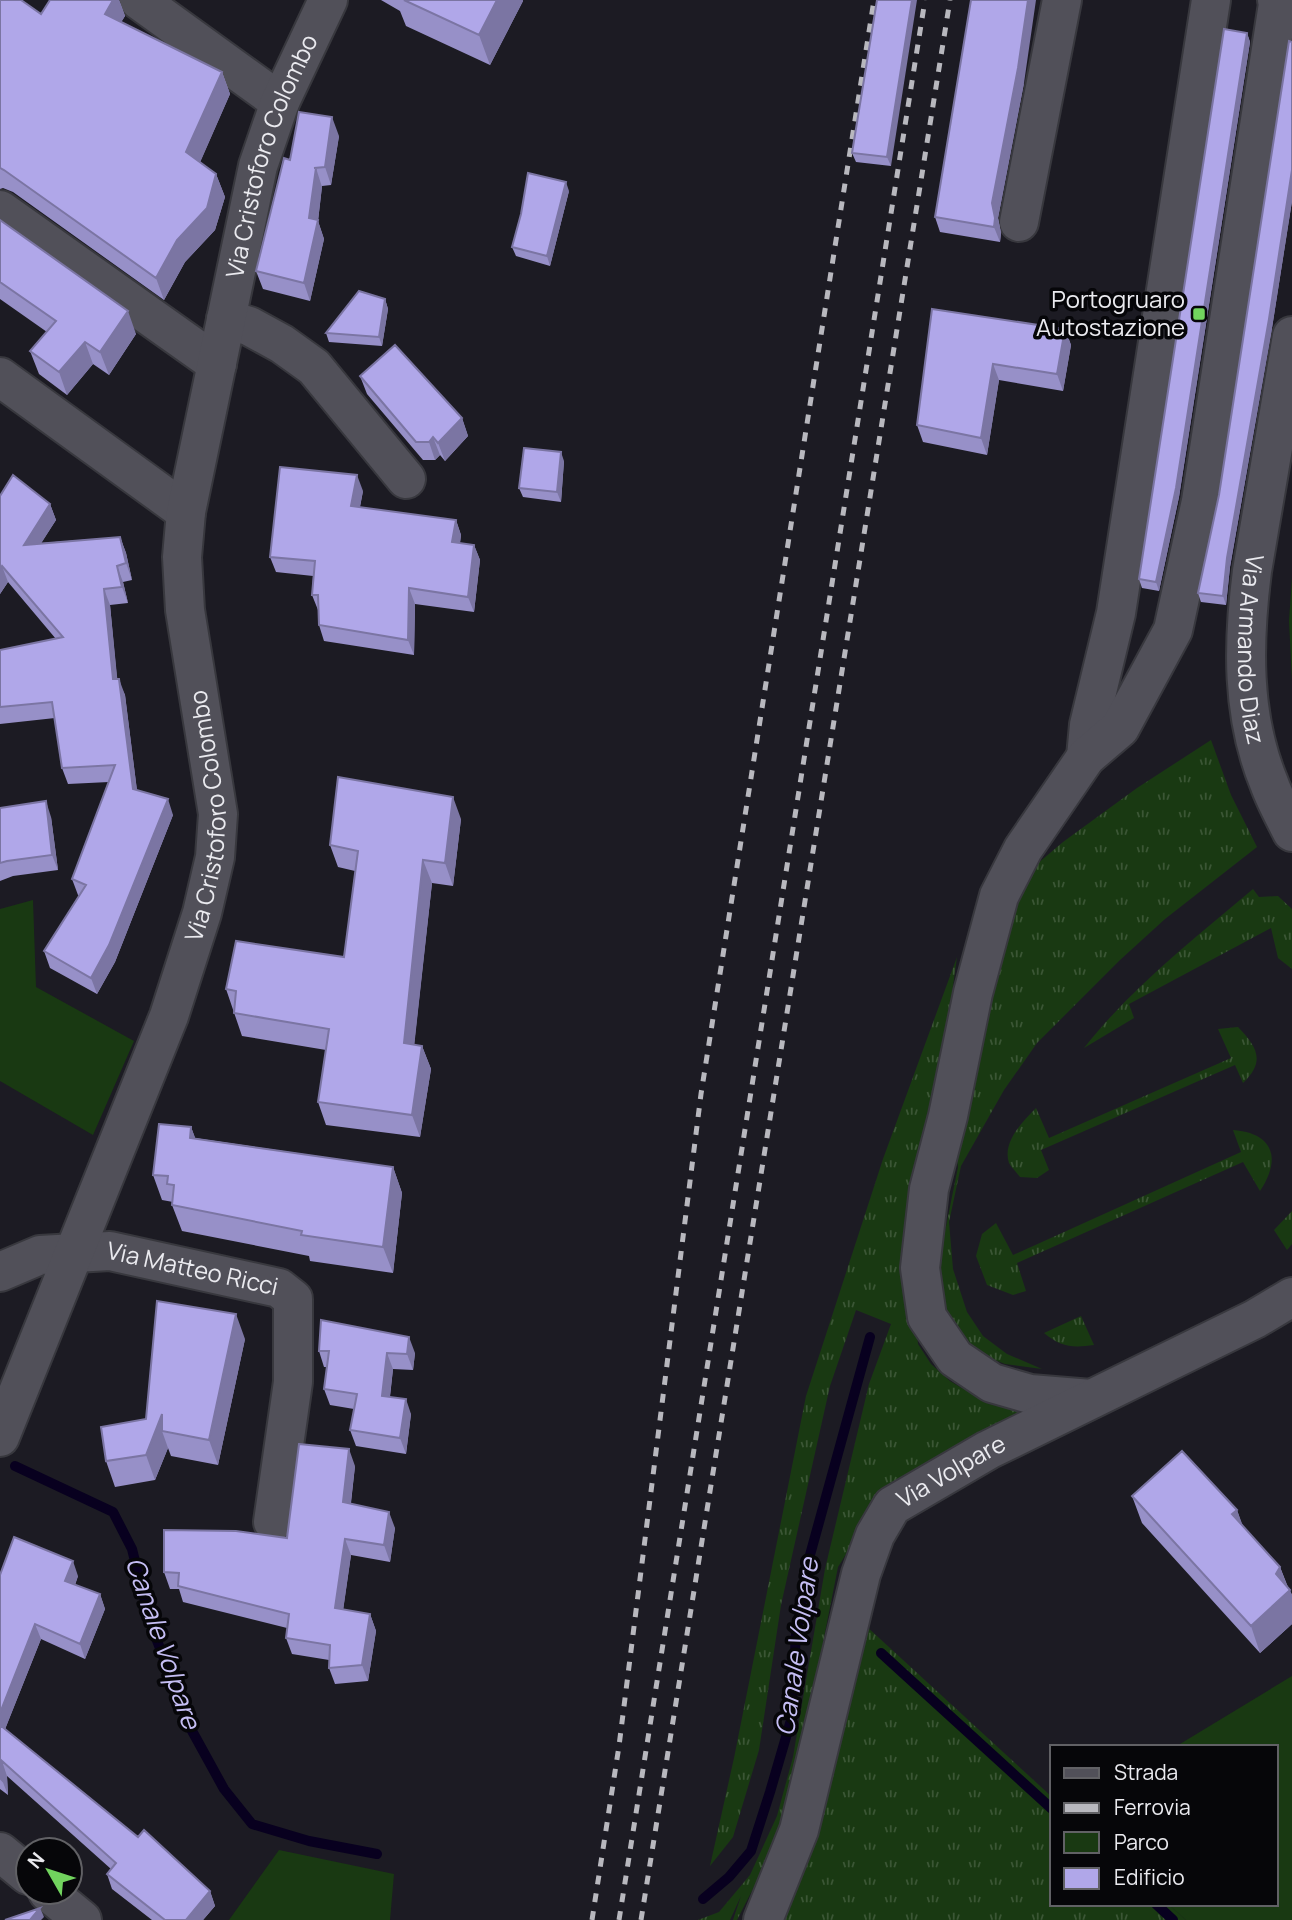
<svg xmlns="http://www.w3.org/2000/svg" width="1292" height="1920" viewBox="0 0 1292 1920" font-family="Manrope,sans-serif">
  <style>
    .grass { fill: url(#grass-tufts) }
    .green { fill: #193912 }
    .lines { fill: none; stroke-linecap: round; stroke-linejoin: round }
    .stream { stroke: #08001f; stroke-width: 10 }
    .minor-casing { stroke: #38383e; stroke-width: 42 }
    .minor { stroke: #515059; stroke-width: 38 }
    .rail { stroke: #b8b8be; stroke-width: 5; stroke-dasharray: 9 9; stroke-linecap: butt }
    .wall { fill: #9790c8 }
    .shaded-wall { fill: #7b75a3 }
    .building { fill: #b0a7e9; stroke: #7b75a3; stroke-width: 2 }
    .poi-dot { fill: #71d35e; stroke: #060609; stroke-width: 2.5 }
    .labels { text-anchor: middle; stroke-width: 7; stroke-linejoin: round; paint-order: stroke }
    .street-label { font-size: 24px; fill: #eaeaef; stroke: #060609 }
    .poi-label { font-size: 24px; fill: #eaeaef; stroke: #060609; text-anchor: end }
    .water-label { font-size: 26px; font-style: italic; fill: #c5bef4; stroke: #060609 }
  </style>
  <defs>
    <pattern id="grass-tufts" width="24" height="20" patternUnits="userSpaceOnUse" patternTransform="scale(1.75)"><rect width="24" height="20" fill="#193912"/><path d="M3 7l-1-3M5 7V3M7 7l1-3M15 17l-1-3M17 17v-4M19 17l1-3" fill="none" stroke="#3b5635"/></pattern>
  </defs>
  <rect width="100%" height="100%" fill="#1c1b23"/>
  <!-- grass -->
  <path class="grass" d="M1211,740L1231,795L1257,847L1165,919L1120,960L1037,1043L1004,1090L961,1166L949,1222L953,1269L967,1312L983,1336L1007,1354L1042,1369L1005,1364L977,1353L960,1341L944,1314L936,1276L958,1167L956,1153L1006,934L1018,891L1037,864L1063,842L1137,788Z
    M1253,889L1259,897L1278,896L1292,909V969L1278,958L1271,928L1129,1004L1134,1018L1084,1048C1132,987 1194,939 1253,889Z
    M957,957L912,1284L918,1344L931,1364L950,1381L989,1404L1028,1413L872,1513L838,1567L812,1698L779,1838L737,1920H733L741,1896L730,1920H698L719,1912L750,1875L777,1816L793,1757L825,1569L869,1384L891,1324L856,1310L830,1386L781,1605L759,1750L733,1837L710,1866L734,1758L806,1396L883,1159Z
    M1238,1027C1257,1047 1266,1061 1243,1083L1235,1065L1041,1150L1049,1170L1037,1178L1020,1177C1017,1173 1011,1167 1009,1163C1002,1142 1023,1121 1036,1108L1049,1138L1231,1058L1218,1029Z
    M1233,1130C1273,1133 1282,1158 1260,1191L1243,1162L1017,1263L1026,1291L1013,1295L987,1285L976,1256L982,1234L996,1223L1013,1255L1241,1152Z
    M1292,1211V1244L1287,1250L1274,1230Z
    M1081,1316L1094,1345C1072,1348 1061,1347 1044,1333Z
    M865,1625L1052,1797V1904H1168L1186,1920H784L812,1846Z"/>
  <!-- green -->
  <path class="green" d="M1292,577V681L1289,621Z
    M33,900L36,987L134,1041L93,1135L0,1081V909Z
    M1292,1676V1920H1186L1168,1904H1276V1747H1175Z
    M279,1850L394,1874L390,1920H229Z"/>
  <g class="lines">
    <!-- stream -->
    <path class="stream" d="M15,1466L113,1512L132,1549L151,1625L191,1729L224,1789L252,1824L309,1841L377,1854
      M881,1653L1052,1809
      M703,1899L729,1877L751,1851L770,1792L791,1720L796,1634L810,1555L870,1337
      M1156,1904L1173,1920"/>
    <!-- minor casing -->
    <g class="minor-casing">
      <g id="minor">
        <path d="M139,0L280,102"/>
        <path d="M0,210L217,364"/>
        <path d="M1019,222L1062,0"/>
        <path d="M226,319L249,326L282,344L314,367L406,479"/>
        <path id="s1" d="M1292,336L1252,571C1243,642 1241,715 1269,783C1275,800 1284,816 1292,832"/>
        <path d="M0,377L186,512"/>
        <path d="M1086,757L1089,725L1116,613L1211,0"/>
        <path id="s2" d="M0,1272L40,1255L110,1251L279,1288L293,1299V1382L273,1522"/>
        <path d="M1091,1399L1030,1394L992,1383L955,1358L927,1317L920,1268L929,1189L948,1116L973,993L999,896L1023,849L1086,757L1120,728L1173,630L1201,501L1278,4L1277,0"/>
        <path id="s3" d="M0,1437L169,1016L202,913L215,857L218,814L185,610L182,557L186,512L258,166L280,102L328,0"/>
        <path d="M0,1852L28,1875"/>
        <path d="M48,1892L82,1920"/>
        <path id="s4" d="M763,1920L799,1830L861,1574L875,1535L892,1506L988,1450L1255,1319L1292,1297"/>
      </g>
    </g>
    <!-- minor -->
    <use href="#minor" class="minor"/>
    <!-- rail -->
    <path class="rail" d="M592,1920L619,1746L701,1094L874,0
      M619,1920L925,0
      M641,1920L950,0"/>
  </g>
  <!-- wall -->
  <path class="wall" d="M0,0L41,14L50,0H119L125,16L121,22L222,72L230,94L200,162L216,174L225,197L215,230L185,262L164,300L13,192L3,188L0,189Z
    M381,0H523V1L490,65L406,26L400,11Z
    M877,0L891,166L856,162L852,153Z
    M1247,33L1250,42L1179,497L1159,591L1142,588L1139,579Z
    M1292,42V201L1272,328L1230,567L1226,605L1201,602L1198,593L1219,495Z
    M1024,83L998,218L1001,233L1000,242L940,232L935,217Z
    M339,136L331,185L322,186L318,221L324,239L310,301L263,289L256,271L290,160Z
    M569,191L550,266L516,256L512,247Z
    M0,220L136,334L109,375L93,364L67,395L39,374L30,351L47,332L0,299Z
    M385,299L388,309L382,346L329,342L326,333Z
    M932,309L1065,329L1071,345L1063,391L999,380L987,455L923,442L917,425Z
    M360,376L462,418L468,436L445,461L440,455L435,460H423L367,394Z
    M564,461L561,502L523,497L519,488Z
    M363,491L360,507L456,520L461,535L460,543L474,545L480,560L474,612L415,604L414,655L324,641L319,625L318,610L312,595L313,576L276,572L270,557Z
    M0,496L50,504L56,520L41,543L120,537L126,553L132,580L123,582L128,603L110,605L117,679L125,695L137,791L173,815L115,962L97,994L50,968L44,951L79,896L78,895L72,879L109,782L68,784L62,768L55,718L0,724V650L56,639L8,582L0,594Z
    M0,808L51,817L58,870L13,876L0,881Z
    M461,819L453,886L432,883L414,1045L422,1046L431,1069L420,1137L326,1125L318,1102L326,1050L242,1036L226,989L344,957L355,871L338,867L330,845Z
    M191,1127L195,1138L393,1167L402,1193L393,1273L310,1261L309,1256L182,1231L172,1205L173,1202L162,1200L153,1175Z
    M245,1339L218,1465L171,1456L168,1448L155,1480L115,1487L106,1461L146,1419Z
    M319,1351L415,1353L413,1370L393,1369L390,1397L411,1414L406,1454L356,1446L350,1430L354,1409L330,1405L324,1389L327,1367H324Z
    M355,1466L351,1503L395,1528L390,1562L351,1555L343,1610L370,1614L376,1631L368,1681L335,1684L329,1668V1660L292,1654L286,1638L287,1628L183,1602L179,1589H170L164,1572L287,1538Z
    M1132,1496L1237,1510L1242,1525L1280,1567L1288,1587L1292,1595V1624L1260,1653L1142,1523Z
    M0,1575L78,1576L75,1585L100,1594L105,1609L85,1659L41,1639L5,1729L138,1837L210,1891L215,1906L203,1920H152L112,1889L107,1874L111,1869L7,1776L8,1795L0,1789Z"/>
  <!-- shaded-wall -->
  <path class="shaded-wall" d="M113,0H119L125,16L113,36L105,14Z
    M497,0H523V1L490,65L479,35Z
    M912,0H917L891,166L887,157Z
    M1028,0H1036L1024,83L998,218L1001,233L1000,242L994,227L992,203Z
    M1247,33L1250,42L1179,497L1159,591L1156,582Z
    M222,72L230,94L195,174L186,152Z
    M332,117L339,136L331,185L325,167Z
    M316,168L322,187L318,221L324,239L310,301L304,283L309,218Z
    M1292,170V201L1272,328L1230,567L1226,605L1223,596L1227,558Z
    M216,174L225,197L215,230L185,262L164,300L156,278L177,240Z
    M566,182L569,191L550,266L547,256Z
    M385,299L388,309L382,346L379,337Z
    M128,311L136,334L109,375L100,352Z
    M1065,329L1071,345L1063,391L1057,374Z
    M85,342L93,364L67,395L59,372Z
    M993,364L999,380L987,455L981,438Z
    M462,418L468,436L445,461L438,443Z
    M433,437L440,455L435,460L429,442Z
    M561,452L564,461L561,502L557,492Z
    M357,475L363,491L357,521L351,506Z
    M50,504L56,520L30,561L24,545Z
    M456,520L461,535L458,557L452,542Z
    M120,537L126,553L132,580L126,563Z
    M474,545L480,560L474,612L468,597Z
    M2,566L8,582L0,594V569Z
    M117,566L123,582L128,603L122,587Z
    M409,588L415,604L414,655L408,640Z
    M104,589L110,605L119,696L113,679Z
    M119,679L125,695L139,806L133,789Z
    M453,797L461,819L453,886L445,863Z
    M168,799L173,815L115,962L97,994L91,978Z
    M46,801L51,817L58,870L52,855Z
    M423,860L432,883L412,1066L404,1043Z
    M422,1046L431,1069L420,1137L412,1115Z
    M191,1127L201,1153L190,1138Z
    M393,1167L402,1193L393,1273L383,1247Z
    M236,1314L245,1339L218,1465L209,1440Z
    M409,1337L415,1353L413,1370L407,1354Z
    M387,1353L393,1369L388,1412L382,1396Z
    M406,1399L411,1414L406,1454L400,1438Z
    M162,1414V1431L168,1448L155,1480L146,1455Z
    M349,1449L355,1466L349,1518L343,1502Z
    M1237,1510L1247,1537L1232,1514Z
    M389,1512L395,1528L390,1562L384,1545Z
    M345,1539L351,1555L341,1625L335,1608Z
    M73,1561L78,1576L71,1596L65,1581Z
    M1280,1567L1289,1591L1290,1590L1292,1595V1624L1260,1653L1251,1626L1276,1574Z
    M100,1594L105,1609L85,1659L80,1644Z
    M370,1614L376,1631L368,1681L362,1665Z
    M35,1624L41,1639L2,1737L0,1732V1713Z
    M2,1761L7,1776L8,1795L2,1780Z
    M210,1891L215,1906L203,1920H186Z
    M40,1908L44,1917L41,1920H30Z"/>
  <!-- building -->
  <path class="building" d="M0,0H21L41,14L50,0H113L105,14L222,72L186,152L216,174L207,208L177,240L156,278L4,170L0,168Z
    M404,0H497L479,35Z
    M877,0H912L887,157L852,153Z
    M971,0H1028L1018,68L992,203L995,218L994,227L935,217Z
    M1224,29L1247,33L1176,488L1156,582L1139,579Z
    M1289,41L1292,42V170L1269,319L1227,558L1223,596L1198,593L1219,495Z
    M299,112L332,117L325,167L314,168H316L309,218L318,220L304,283L256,271L284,158L290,160Z
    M528,173L566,182L547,256L512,247L521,214Z
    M0,220L128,311L100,352L85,342L59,372L30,351L56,321L0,282Z
    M359,291L385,299L379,337L326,333Z
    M932,309L1065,329L1057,374L993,364L981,438L917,425Z
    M395,345L462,418L438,443L433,437L429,442H416L360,376Z
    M524,448L561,452L557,492L519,488Z
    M280,467L357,475L351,506L456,520L452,542L474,545L468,597L409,588L408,640L319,625L318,595H312L315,561L270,557Z
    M13,475L50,504L24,545L120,537L126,563L117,566L122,587L104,589L113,679H119L133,789L168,799L109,945L91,978L44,951L86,885L72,879L115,765L62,768L52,702L0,707V650L63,637L2,566L0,569V496Z
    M338,777L453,797L445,863L423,860L404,1043L422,1046L412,1115L318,1102L329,1029L234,1013L236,991L226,989L236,941L344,957L358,851L330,845Z
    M46,801L52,855L7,861L0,863V808Z
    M159,1124L191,1127L190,1138L393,1167L383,1247L301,1235L302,1231L172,1205L174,1185L167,1184L168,1176L153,1175Z
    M157,1301L236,1314L209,1440L162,1431V1414L146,1455L106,1461L101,1427L146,1419Z
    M321,1320L409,1337L407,1354L387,1353L382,1396L406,1399L400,1438L350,1430L357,1394L324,1389L329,1351H319Z
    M299,1444L349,1449L343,1502L389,1512L384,1545L345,1539L335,1608L370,1614L362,1665L329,1668L330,1645L286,1638L289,1614L178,1586L179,1573L164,1572V1530L236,1531L287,1538Z
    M1182,1451L1237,1510L1232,1514L1280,1567L1276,1574L1290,1590L1251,1626L1132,1496Z
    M14,1537L73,1561L65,1581L100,1594L80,1644L35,1624L0,1713V1575Z
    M0,1725L138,1837L144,1830L210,1891L186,1920H165L107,1874L116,1863L2,1761V1780L0,1778Z
    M40,1908L30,1920H5Z"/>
  <!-- markers -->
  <rect class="poi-dot" x="1192" y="307" width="14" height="14" rx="3.5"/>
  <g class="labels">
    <!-- street labels -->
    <g class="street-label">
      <text dy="8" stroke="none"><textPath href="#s3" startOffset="1334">Via Cristoforo Colombo</textPath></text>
      <text dy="8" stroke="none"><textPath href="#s1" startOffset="317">Via Armando Diaz</textPath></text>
      <text dy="8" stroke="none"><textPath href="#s3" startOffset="660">Via Cristoforo Colombo</textPath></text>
      <text dy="8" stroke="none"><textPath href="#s2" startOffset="198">Via Matteo Ricci</textPath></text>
      <text dy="8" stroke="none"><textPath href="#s4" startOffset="504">Via Volpare</textPath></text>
    </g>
    <!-- poi labels -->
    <g class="poi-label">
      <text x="1185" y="308">Portogruaro<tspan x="1185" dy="28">Autostazione</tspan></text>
    </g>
    <!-- water labels -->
    <g class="water-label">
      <text transform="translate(163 1643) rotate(71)" y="9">Canale Volpare</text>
      <text transform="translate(797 1647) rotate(-82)" y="9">Canale Volpare</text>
    </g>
  </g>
  <!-- legend -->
  <rect x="1050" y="1745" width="228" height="161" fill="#060609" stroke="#616165" stroke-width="2"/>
  <rect x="1064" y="1768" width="35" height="10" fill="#515059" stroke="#616165" stroke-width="2"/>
  <text x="1114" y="1780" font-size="21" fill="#eaeaef">Strada</text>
  <rect x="1064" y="1803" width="35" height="10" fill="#b8b8be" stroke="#616165" stroke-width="2"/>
  <text x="1114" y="1815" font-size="21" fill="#eaeaef">Ferrovia</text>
  <rect x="1064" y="1832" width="35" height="21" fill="#193912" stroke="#616165" stroke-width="2"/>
  <text x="1114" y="1850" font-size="21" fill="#eaeaef">Parco</text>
  <rect x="1064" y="1868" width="35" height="21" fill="#b0a7e9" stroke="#616165" stroke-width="2"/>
  <text x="1114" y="1885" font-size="21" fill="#eaeaef">Edificio</text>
  <!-- north arrow -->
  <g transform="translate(49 1871) rotate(309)"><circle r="33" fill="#060609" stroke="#616165" stroke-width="2"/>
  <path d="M0-5L12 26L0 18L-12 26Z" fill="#71d35e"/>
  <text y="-10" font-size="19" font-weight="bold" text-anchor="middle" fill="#eaeaef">N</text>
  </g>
</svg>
